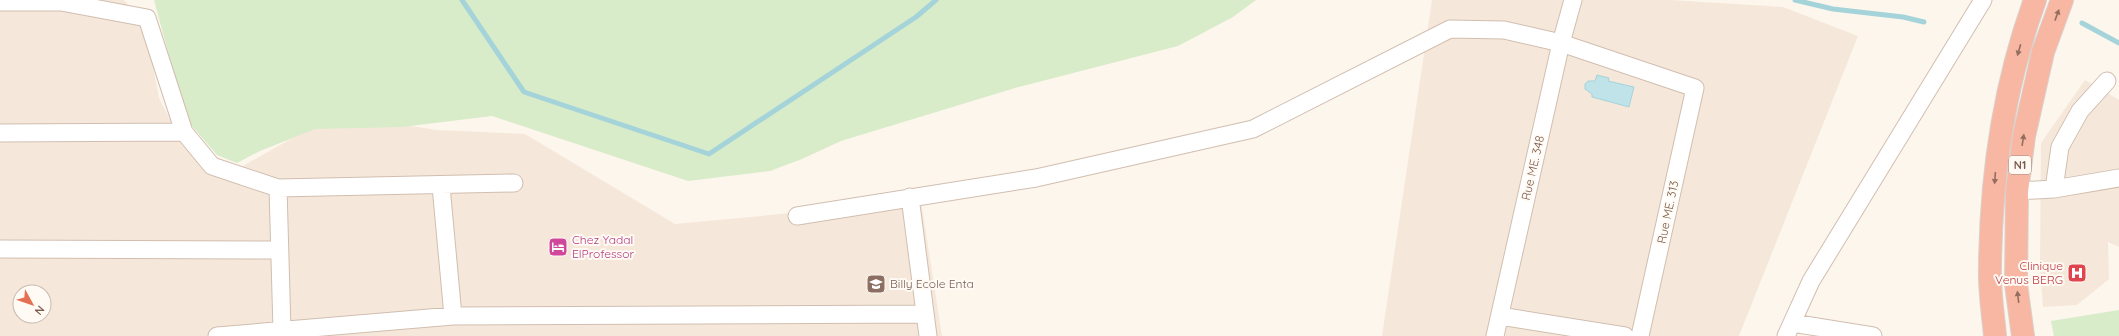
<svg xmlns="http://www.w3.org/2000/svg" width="2119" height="336" viewBox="0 0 2119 336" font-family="Quicksand,sans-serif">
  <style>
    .residential { fill: #f5e8da; fill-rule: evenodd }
    .green { fill: #d8ecc9 }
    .water { fill: #bfe3e8; stroke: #a5d3da }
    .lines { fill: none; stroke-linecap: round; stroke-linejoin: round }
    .stream { stroke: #a5d3da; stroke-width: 5 }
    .minor-casing { stroke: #d1beb0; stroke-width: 19 }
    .highway-casing { stroke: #dad1cd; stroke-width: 24 }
    .minor { stroke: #fff; stroke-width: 17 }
    .highway { stroke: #f7b7a3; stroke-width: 22 }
    .oneway { fill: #936e5e }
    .labels { text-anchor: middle; stroke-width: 4; stroke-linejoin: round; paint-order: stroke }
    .shield { fill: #fffaf3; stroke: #a28b7f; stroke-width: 1 }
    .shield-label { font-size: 11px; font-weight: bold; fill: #7a5c4d }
    .street-label { font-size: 12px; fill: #7a5c4d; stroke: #fffaf3 }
    .hotel-label { font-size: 12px; fill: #b23c85; stroke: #fffaf3; text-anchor: start }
    .health-label { font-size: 12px; fill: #be3a42; stroke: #fffaf3; text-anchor: end }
    .education-label { font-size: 12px; fill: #785e54; stroke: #fffaf3; text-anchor: start }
  </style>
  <rect width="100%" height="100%" fill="#fdf6ec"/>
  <!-- residential -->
  <path class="residential" d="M0,0H124L145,26L159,98L183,145L225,176L335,114L437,130L525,134L675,224L921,201L942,336H0ZM20,292H44V316H20Z
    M1432,0H1671L1783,7L1858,36L1739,336H1382Z
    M2085,80L2119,100V247L2108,242L2109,279L2077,305L2043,307L2040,267L2041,143Z"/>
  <!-- green -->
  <path class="green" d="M154,0H1256L1233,17L1178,46L1015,88L841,141L802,159L770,171L688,181L492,116L402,127L315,129L260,151L237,163L217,155L186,119Z
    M2119,310V336H2054L2051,321Z"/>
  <!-- water -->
  <path class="water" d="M1597,75L1609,78L1608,81L1634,87L1629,107L1592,97V94L1585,89V84L1588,81H1595Z"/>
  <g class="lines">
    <!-- stream -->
    <path class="stream" d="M462,0L524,92L709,154L916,17L936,0
      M1795,0L1833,9L1903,17L1924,22
      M2082,23L2119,43"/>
    <!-- minor casing -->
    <g class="minor-casing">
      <path id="minor" d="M0,2H61L147,18L184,132L212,166L278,188L514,183
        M0,133L184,132
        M441,186L453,316
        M278,188L282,330
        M2054,189L2060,147L2080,111L2107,81
        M2017,191L2054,189L2119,178
        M910,197L928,336
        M797,216L1036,178L1253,129L1450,29L1504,30L1561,43L1695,88L1640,336
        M0,249L279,250
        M1500,316L1625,336
        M1792,323L1873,336
        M217,336L453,316L924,314
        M1495,336L1561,43L1573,0
        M1786,336L1811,281L1983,0"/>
    </g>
    <!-- highway casing -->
    <g class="highway-casing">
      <path id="highway" d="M1995,336C1993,313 1989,289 1990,266C1991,176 2004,85 2035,0
        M2023,336L2016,284L2017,191L2024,136L2043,52L2062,0"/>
    </g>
    <!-- minor -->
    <use href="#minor" class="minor"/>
    <!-- highway -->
    <use href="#highway" class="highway"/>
  </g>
  <!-- one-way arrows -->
  <defs><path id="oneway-solid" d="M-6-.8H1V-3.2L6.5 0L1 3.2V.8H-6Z"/></defs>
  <g class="oneway">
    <use href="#oneway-solid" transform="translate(2057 15) rotate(-70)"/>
    <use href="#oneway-solid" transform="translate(2019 50) rotate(106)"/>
    <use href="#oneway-solid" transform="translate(2023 140) rotate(-81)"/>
    <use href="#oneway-solid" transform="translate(1995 178) rotate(94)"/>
    <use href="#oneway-solid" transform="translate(2018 297) rotate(-97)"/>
  </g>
  <!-- icons -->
  <defs>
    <g id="hotel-square" transform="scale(1)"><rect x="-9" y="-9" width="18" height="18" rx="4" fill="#d1479c" stroke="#fffaf3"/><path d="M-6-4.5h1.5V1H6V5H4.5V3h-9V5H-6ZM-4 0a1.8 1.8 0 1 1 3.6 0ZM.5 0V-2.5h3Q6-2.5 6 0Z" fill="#fff"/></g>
    <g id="hospital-square" transform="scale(1)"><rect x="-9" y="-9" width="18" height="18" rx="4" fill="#e0444e" stroke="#fffaf3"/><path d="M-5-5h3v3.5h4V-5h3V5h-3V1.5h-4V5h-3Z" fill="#fff"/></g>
    <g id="school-square" transform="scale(1)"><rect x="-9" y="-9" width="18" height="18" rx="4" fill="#8d6e63" stroke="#fffaf3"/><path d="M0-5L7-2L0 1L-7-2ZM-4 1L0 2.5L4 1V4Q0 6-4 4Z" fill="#fff"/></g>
  </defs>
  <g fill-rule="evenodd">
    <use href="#hotel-square" x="558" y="247"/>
    <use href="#hospital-square" x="2077" y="273"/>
    <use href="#school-square" x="876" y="284"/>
  </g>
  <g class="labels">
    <!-- shield labels -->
    <rect class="shield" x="2009" y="156" width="22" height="18" rx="3"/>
    <g class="shield-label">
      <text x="2020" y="169">N1</text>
    </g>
    <!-- street labels -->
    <g class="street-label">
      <text transform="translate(1533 168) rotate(-77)" y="4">Rue ME. 348</text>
      <text transform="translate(1668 212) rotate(-78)" y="4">Rue ME. 313</text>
    </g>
    <!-- hotel labels -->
    <g class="hotel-label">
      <text x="572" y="244">Chez Yadal<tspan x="572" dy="14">ElProfessor</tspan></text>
    </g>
    <!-- health labels -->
    <g class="health-label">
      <text x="2063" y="270">Clinique<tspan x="2063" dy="14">Venus BERG</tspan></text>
    </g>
    <!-- education labels -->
    <g class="education-label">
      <text x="890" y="288">Billy Ecole Enta</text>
    </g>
  </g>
  <!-- north arrow -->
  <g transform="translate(32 304) rotate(130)"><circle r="19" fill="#fffaf3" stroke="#cabbb1"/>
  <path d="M0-3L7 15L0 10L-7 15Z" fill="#e76f51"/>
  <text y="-6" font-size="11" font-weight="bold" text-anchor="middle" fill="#7a5c4d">N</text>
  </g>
</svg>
